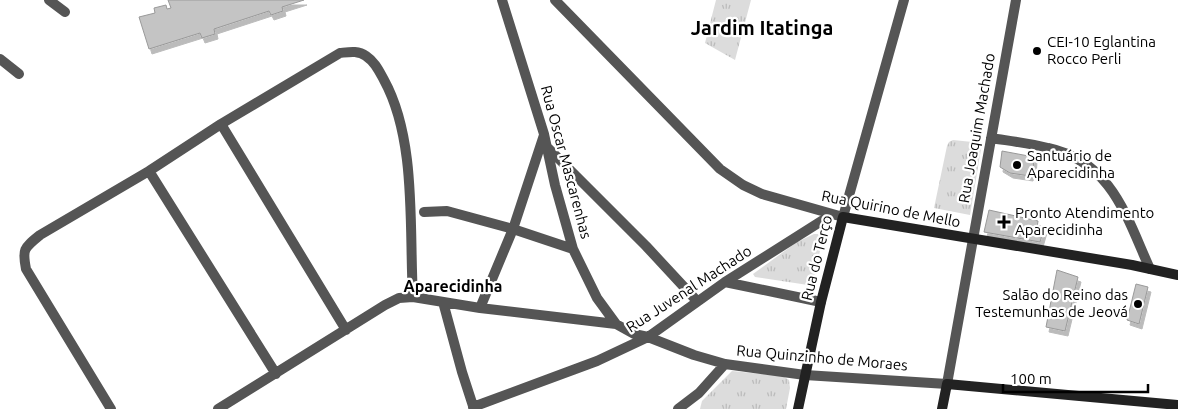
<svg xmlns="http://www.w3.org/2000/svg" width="1178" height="409" viewBox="0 0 1178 409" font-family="Ubuntu,sans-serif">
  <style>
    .park { fill: url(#park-tufts) }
    .building { fill: #c4c4c4; stroke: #999; filter: url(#shadow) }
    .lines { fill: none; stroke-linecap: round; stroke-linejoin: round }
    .street { stroke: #555; stroke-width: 10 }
    .secondary { stroke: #222; stroke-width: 10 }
    .poi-dot { fill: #000; stroke: #fff; stroke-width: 2 }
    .labels { text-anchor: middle; stroke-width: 4.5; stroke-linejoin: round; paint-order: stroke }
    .poi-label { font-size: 15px; fill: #000; stroke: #fff; text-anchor: start }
    .street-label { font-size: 15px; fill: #000; stroke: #fff }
    .neighbourhood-label { font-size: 16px; font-weight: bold; fill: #000; stroke: #fff }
    .district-label { font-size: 20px; font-weight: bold; fill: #000; stroke: #fff }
  </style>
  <defs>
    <pattern id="park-tufts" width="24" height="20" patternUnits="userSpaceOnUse" patternTransform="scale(1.25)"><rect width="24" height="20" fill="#dcdcdc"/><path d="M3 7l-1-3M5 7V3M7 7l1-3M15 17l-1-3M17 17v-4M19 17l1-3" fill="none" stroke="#bbb"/></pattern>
    <filter id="shadow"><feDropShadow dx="3" dy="5" stdDeviation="0" flood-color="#0004"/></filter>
  </defs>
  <rect width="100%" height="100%" fill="#fff"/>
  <!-- park -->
  <path class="park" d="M716,0H751L735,60L705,43Z
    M953,140L982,143L970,215L934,208L947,146L949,142Z
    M814,234H820L823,238L813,281L808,285L755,277L753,274L797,242Z
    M732,371L783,376L789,380L790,388L786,409H700L702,401Z"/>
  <!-- building -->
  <path class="building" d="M168,0H304L282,7L283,11L271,15L269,11L214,29L215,34L202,38L200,33L149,49L139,17L155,13L154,8L166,5L167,9L171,8Z
    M1002,151L1034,157L1033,172H1031L1030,176L1010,173L1000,167Z
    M989,210L1038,221L1037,228H1044L1040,242L984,232Z
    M1057,270L1078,277L1065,331L1046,327Z
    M1136,284L1148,287L1139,324L1127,320Z"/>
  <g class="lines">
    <!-- street -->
    <path class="street" d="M49,0L65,12
      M502,0L544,134L555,185L573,249L597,298L616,324
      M555,0L720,169L743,185L762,194L843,217L904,0
      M0,59L19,74
      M221,124L346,330
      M991,138C1010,141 1029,143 1048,148C1112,162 1126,216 1150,269
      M547,147L646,246L697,301
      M149,171L276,374
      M424,212L447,211L513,229L573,249
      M725,282L821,302
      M443,302L462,372L474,409
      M480,308L513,229L544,135
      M473,407L597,361L648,337L725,282L831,215
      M111,409L26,269C22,249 24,248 40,235L149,171L221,124L340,53C349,52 358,50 366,56C375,62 379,71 384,80C417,140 409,229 413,297
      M218,409L385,305L399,298L413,297L480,308L616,324L634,334L648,337L694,355L725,364L805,375L947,384L1016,0
      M678,409L699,393L725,364"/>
    <!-- secondary -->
    <path class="secondary" d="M798,409L821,302L843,217L1132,265L1178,275
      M942,409L947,384L1178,405"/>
  </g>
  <!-- markers -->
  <g class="poi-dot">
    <circle cx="1037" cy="51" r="5"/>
    <circle cx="1017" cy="165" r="5"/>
    <path d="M1001.5 214.5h5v5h5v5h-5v5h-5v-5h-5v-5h5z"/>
    <circle cx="1138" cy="304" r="5"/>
  </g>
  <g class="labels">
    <!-- poi labels -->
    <g class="poi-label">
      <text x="1047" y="47">CEI-10 Eglantina<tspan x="1047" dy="17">Rocco Perli</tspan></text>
      <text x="1027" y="161">Santuário de<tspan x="1027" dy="17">Aparecidinha</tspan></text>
      <text x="1015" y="218">Pronto Atendimento<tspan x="1015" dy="17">Aparecidinha</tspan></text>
      <text x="1128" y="300" text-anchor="end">Salão do Reino das<tspan x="1128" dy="17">Testemunhas de Jeová</tspan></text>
    </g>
    <!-- street labels -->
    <g class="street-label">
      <text transform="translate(977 128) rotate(-80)" y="5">Rua Joaquim Machado</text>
      <text transform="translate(566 162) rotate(75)" y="5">Rua Oscar Mascarenhas</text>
      <text transform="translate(891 209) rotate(11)" y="5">Rua Quirino de Mello</text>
      <text transform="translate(817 258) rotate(-76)" y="5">Rua do Terço</text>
      <text transform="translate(689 289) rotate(-33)" y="5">Rua Juvenal Machado</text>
      <text transform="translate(822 358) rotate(5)" y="5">Rua Quinzinho de Moraes</text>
    </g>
    <!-- neighbourhood labels -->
    <g class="neighbourhood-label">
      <text x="453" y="292">Aparecidinha</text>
    </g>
    <!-- district labels -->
    <g class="district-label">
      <text x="762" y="35">Jardim Itatinga</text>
    </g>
  </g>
  <!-- scale -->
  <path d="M1003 384v8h145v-8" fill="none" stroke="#000000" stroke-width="2.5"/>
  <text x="1010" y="384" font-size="15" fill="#000000" stroke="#ffffff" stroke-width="4" paint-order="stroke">100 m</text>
</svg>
